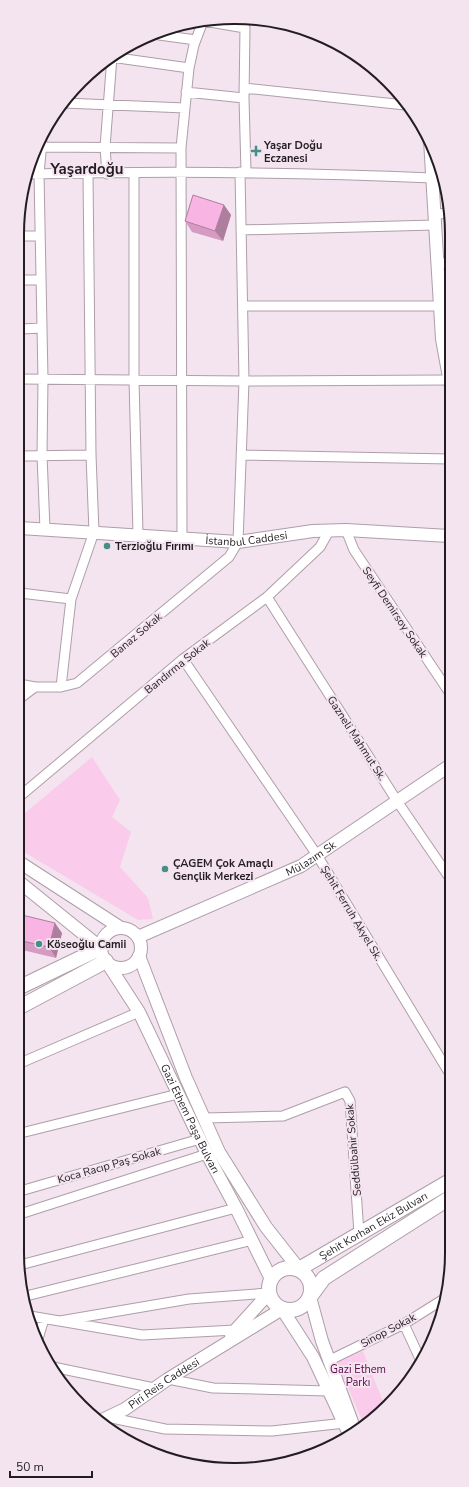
<svg xmlns="http://www.w3.org/2000/svg" width="469" height="1487" viewBox="0 0 469 1487" font-family="'Nunito Sans',sans-serif">
  <style>
    .green { fill: #facbeb }
    .lines { fill: none; stroke-linecap: round; stroke-linejoin: round }
    .street-casing { stroke: #ae9ea8; stroke-width: 11 }
    .secondary-casing { stroke: #ae9ea8; stroke-width: 14 }
    .primary-casing { stroke: #ae9ea8; stroke-width: 16 }
    .street { stroke: #fff; stroke-width: 9 }
    .secondary { stroke: #fff; stroke-width: 12 }
    .primary { stroke: #fff; stroke-width: 14 }
    .wall { fill: #d59bc3 }
    .shaded-wall { fill: #ae7e9f }
    .building { fill: #f8b4e3; stroke: #ae7e9f }
    .poi-dot { fill: #478e88; stroke: #f4e4ef; stroke-width: 1.5 }
    .labels { text-anchor: middle; stroke-width: 4; stroke-linejoin: round; paint-order: stroke }
    .poi-label { font-size: 11px; font-weight: bold; fill: #231d21; stroke: #f4e4ef; text-anchor: start }
    .street-label { font-size: 11px; fill: #231d21; stroke: #f4e4ef }
    .park-label { font-size: 11px; fill: #590a49; stroke: #f4e4ef }
    .district-label { font-size: 15px; font-weight: bold; fill: #231d21; stroke: #f4e4ef }
    .rim { fill: none; stroke: #231d21; stroke-width: 2 }
  </style>
  <rect width="100%" height="100%" fill="#f4e4ef"/>
  <!-- green -->
  <path class="green" d="M92,757L120,800L112,817L131,832L120,867L148,898L153,919L138,920L19,849V818Z
    M363,1351L384,1404L364,1425L337,1362Z"/>
  <g class="lines">
    <!-- street casing -->
    <g class="street-casing">
      <path id="street" d="M204,21L245,28L244,98L246,172
        M159,35L196,40
        M111,57L189,68
        M244,88L405,105
        M186,92L244,98
        M64,103L185,108
        M42,142L39,174L43,379L42,455L45,529
        M40,147L181,148
        M29,174C163,171 298,172 432,178
        M107,174L105,147L112,57
        M134,174V380L138,534
        M435,215L450,212
        M241,230L435,225
        M21,236H40
        M438,264L450,262
        M21,280H41
        M243,306H440
        M21,329L42,328
        M20,379L244,381L449,380
        M241,455L450,459
        M20,456L91,455
        M346,530L354,550L449,692
        M182,538L181,148L189,68L194,45L203,21
        M20,593L71,599
        M267,597L397,801L449,877
        M183,659L317,855L448,1071
        M19,684L35,687
        M61,687L71,599L94,532L91,455L88,174
        M19,699L35,687H61L77,683L229,557L238,542L244,381L240,172
        M19,797L183,659L267,597L320,547L329,531
        M18,1064L139,1012
        M205,1118L283,1116L345,1092L350,1101L359,1234
        M17,1134L178,1094
        M17,1192L200,1139
        M17,1215L207,1154
        M20,1265L236,1208
        M26,1296L253,1240
        M30,1316L142,1335L235,1330
        M60,1321L189,1299L269,1293
        M404,1324L421,1361
        M37,1342L44,1319
        M328,1361L404,1324L447,1297
        M53,1367L154,1388
        M168,1379L213,1388L328,1391
        M107,1417L165,1429L272,1431L345,1423"/>
    </g>
    <!-- secondary casing -->
    <g class="secondary-casing">
      <g id="secondary">
        <path d="M430,140L442,339L450,383"/>
        <path id="s1" d="M20,528L238,542L313,531L346,530L449,536"/>
        <path d="M19,862L121,928"/>
        <path d="M18,881L101,948"/>
        <circle cx="121" cy="948" r="20"/>
        <path id="s2" d="M138,937L301,866L449,766"/>
        <path d="M139,956L186,1078L219,1152L266,1227L299,1269"/>
        <path id="s3" d="M106,961L139,1012L207,1154L236,1208L271,1279"/>
        <path d="M310,1297L322,1341L352,1422"/>
        <path d="M231,1335L269,1293"/>
        <path id="s4" d="M102,1420L125,1409L168,1379L282,1309L313,1357L350,1436"/>
      </g>
    </g>
    <!-- primary casing -->
    <g class="primary-casing">
      <g id="primary">
        <path d="M18,988L101,948"/>
        <path d="M18,1008L106,961"/>
        <circle cx="290" cy="1289" r="21"/>
        <path id="s5" d="M299,1269L448,1182"/>
        <path d="M310,1297L324,1278L448,1199"/>
      </g>
    </g>
    <!-- street -->
    <use href="#street" class="street"/>
    <!-- secondary -->
    <use href="#secondary" class="secondary"/>
    <!-- primary -->
    <use href="#primary" class="primary"/>
  </g>
  <!-- wall -->
  <path class="wall" d="M224,205L231,215L223,241L192,232L185,221Z
    M18,914L62,933L56,958L18,949Z"/>
  <!-- shaded-wall -->
  <path class="shaded-wall" d="M224,205L231,215L223,241L215,231Z
    M55,923L62,933L56,958L49,947Z"/>
  <!-- building -->
  <path class="building" d="M193,195L224,205L215,231L185,221Z
    M18,914L55,923L49,947L18,940Z"/>
  <!-- markers -->
  <g class="poi-dot">
    <path d="M254 145h4v4h4v4h-4v4h-4v-4h-4v-4h4z"/>
    <circle cx="107" cy="546" r="4"/>
    <circle cx="165" cy="869" r="4"/>
    <circle cx="39" cy="944" r="4"/>
  </g>
  <g class="labels">
    <!-- poi labels -->
    <g class="poi-label">
      <text x="264" y="149">Yaşar Doğu<tspan x="264" dy="13">Eczanesi</tspan></text>
      <text x="115" y="550">Terzioğlu Fırımı</text>
      <text x="173" y="867">ÇAGEM Çok Amaçlı<tspan x="173" dy="13">Gençlik Merkezi</tspan></text>
      <text x="47" y="948">Köseoğlu Camii</text>
    </g>
    <!-- street labels -->
    <g class="street-label">
      <text dy="4" stroke="none"><textPath href="#s1" startOffset="227">İstanbul Caddesi</textPath></text>
      <text transform="translate(395 612) rotate(56)" y="4">Seyfi Demirsoy Sokak</text>
      <text transform="translate(136 635) rotate(-40)" y="4">Banaz Sokak</text>
      <text transform="translate(177 666) rotate(-39)" y="4">Bandırma Sokak</text>
      <text transform="translate(357 738) rotate(57)" y="4">Gazneli Mahmut Sk.</text>
      <text dy="4" stroke="none"><textPath href="#s2" startOffset="190">Mülazım Sk</textPath></text>
      <text transform="translate(352 913) rotate(59)" y="4">Şehit Ferruh Akyel Sk.</text>
      <text dy="4" stroke="none"><textPath href="#s3" startOffset="179">Gazi Ethem Paşa Bulvarı</textPath></text>
      <text transform="translate(353 1150) rotate(-95)" y="4">Seddülbahir Sokak</text>
      <text transform="translate(109 1165) rotate(-16)" y="4">Koca Racıp Paş Sokak</text>
      <text dy="4" stroke="none"><textPath href="#s5" startOffset="86">Şehit Korhan Ekiz Bulvarı</textPath></text>
      <text transform="translate(388 1330) rotate(-28)" y="4">Sinop Sokak</text>
      <text dy="4" stroke="none"><textPath href="#s4" startOffset="72">Piri Reis Caddesi</textPath></text>
    </g>
    <!-- park labels -->
    <g class="park-label">
      <text x="358" y="1373">Gazi Ethem<tspan x="358" dy="13">Parkı</tspan></text>
    </g>
    <!-- district labels -->
    <g class="district-label">
      <text x="87" y="174">Yaşardoğu</text>
    </g>
  </g>
  <!-- crop -->
  <path d="M0 0H469V1487H0ZM234 24H235A210 210 0 0 1 445 234V1253A210 210 0 0 1 235 1463H234A210 210 0 0 1 24 1253V234A210 210 0 0 1 234 24Z" fill="#f4e4ef" fill-rule="evenodd"/>
  <path class="rim" d="M234 24H235A210 210 0 0 1 445 234V1253A210 210 0 0 1 235 1463H234A210 210 0 0 1 24 1253V234A210 210 0 0 1 234 24Z"/>
  <!-- scale -->
  <path d="M10 1471v6h82v-6" fill="none" stroke="#231d21" stroke-width="2"/>
  <text x="16" y="1471" font-size="12" fill="#231d21" stroke="#f4e4ef" stroke-width="3" paint-order="stroke">50 m</text>
</svg>
